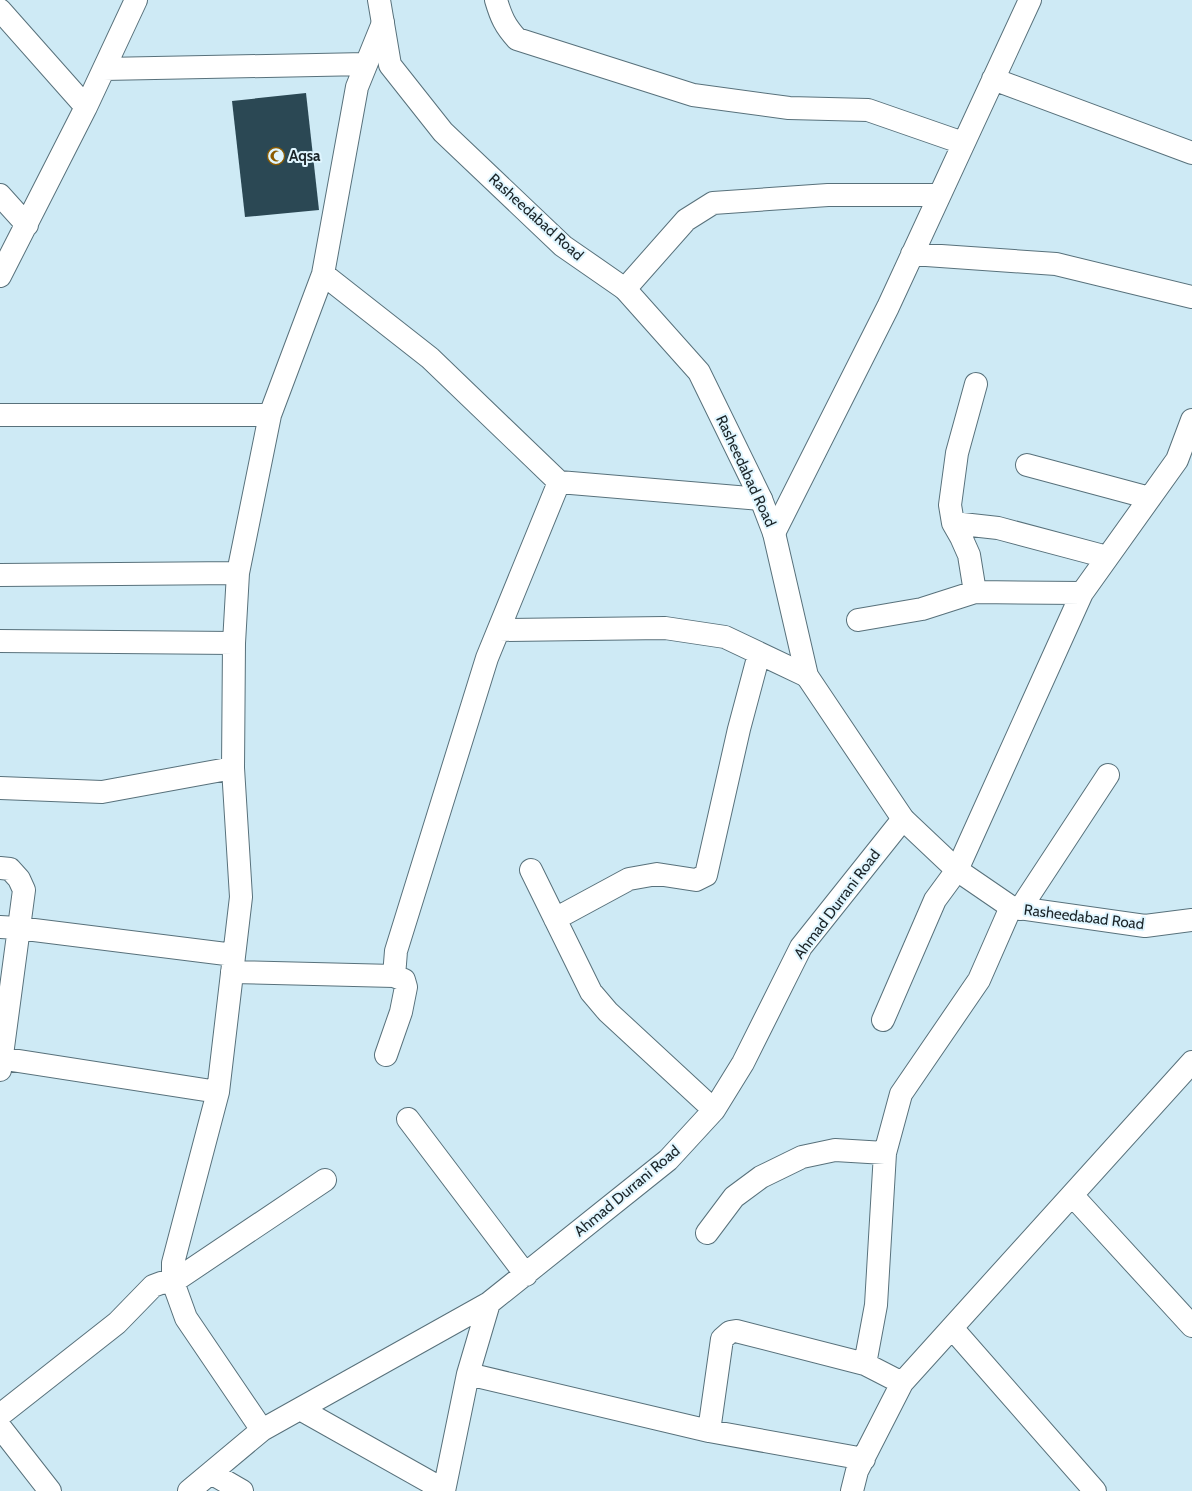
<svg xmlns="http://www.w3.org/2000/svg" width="1192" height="1491" viewBox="0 0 1192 1491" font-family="Cabin,sans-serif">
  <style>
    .building { fill: #2b4854 }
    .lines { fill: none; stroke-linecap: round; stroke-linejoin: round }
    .minor-casing { stroke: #58717b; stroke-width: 24 }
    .secondary-casing { stroke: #58717b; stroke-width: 24 }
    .minor { stroke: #fff; stroke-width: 22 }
    .secondary { stroke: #fff; stroke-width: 22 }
    .labels { text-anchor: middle; stroke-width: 4; stroke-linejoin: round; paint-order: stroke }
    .poi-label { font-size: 15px; font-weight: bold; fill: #1a2428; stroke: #e0f6ff; text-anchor: start }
    .street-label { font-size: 15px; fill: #1a2428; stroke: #e0f6ff }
  </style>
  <rect width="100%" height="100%" fill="#ceeaf5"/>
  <!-- building -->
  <path class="building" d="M306,93L319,210L245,217L232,101Z"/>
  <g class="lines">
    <!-- minor casing -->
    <g class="minor-casing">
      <path id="minor" d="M496,0C501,17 505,26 517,39L693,95L789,108L868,110L963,143
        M0,10L86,107
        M104,69L366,64
        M993,79L1192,153
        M0,195L27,225
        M912,254L1056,264L1192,297
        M323,274L430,358L559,482L761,499
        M0,276L86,107L136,0
        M625,289L686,220L713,203L828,195H939
        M0,415H270
        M1027,465L1150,498
        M953,523L998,528L1107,557
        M774,533L888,307L1030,0
        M0,575L238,573
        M975,592L969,555L961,537L953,523L950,505L957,453L976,384
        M858,620L922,609L975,592L1082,593
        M499,630L665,628L725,637L807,676
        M0,641L234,643
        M0,788L102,792L233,768
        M0,868L10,869L19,879L24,890L0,1070
        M531,870L591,992L608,1012L714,1110
        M1020,909L1108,775
        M555,919L629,879L657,874L696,880L706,875L739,729L759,654
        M0,927L18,928L234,955
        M232,972L394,976L404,980L406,987L401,1012L386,1055
        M394,976L396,951L487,658L559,482
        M883,1020L935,900L957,870L1082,593L1177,460L1192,420
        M0,1058L218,1092
        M408,1119L526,1275
        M1072,1195L1192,1326
        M707,1233L734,1197L761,1177L802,1157L835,1150L885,1153
        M952,1328L1095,1491
        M865,1364L876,1305L885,1153L901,1094L979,980L1011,907
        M468,1374L709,1431L864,1459
        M300,1409L444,1490
        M0,1415L117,1323L153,1286L161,1283L173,1282L325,1180
        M0,1427L50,1491
        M262,1430L186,1318L173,1282V1263L218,1092L241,897L233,768L234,643L238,573L270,415L323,274L357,87L383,23
        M709,1431L722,1339L730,1332L736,1331L865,1364L902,1383
        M211,1473L242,1491
        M189,1491L262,1430L489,1303
        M444,1491L468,1374L489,1303L668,1160L714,1110L743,1063L801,947L903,819
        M852,1491L857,1471L902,1383L1192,1062"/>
    </g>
    <!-- secondary casing -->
    <g class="secondary-casing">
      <path id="secondary" d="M379,0L390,65L443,132L563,246L625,289L699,372L761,499L774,533L807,676L903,819L957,870L1011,907L1145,926L1192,920"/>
    </g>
    <!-- minor -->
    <use href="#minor" class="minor"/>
    <!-- secondary -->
    <use href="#secondary" class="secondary"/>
  </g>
  <!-- icons -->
  <defs>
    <g id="mosque-ring" transform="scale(0.9)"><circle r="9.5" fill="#e0f6ff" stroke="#8b5c01" stroke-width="1.5"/><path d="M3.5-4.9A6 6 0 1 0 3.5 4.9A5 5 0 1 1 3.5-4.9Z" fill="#8b5c01"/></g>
  </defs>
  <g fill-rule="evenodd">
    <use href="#mosque-ring" x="276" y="156"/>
  </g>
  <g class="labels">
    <!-- poi labels -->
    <g class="poi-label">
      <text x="289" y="161">Aqsa</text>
    </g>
    <!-- street labels -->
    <g class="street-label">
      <text transform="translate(536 217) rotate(42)" y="5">Rasheedabad Road</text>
      <text transform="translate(746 471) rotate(65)" y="5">Rasheedabad Road</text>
      <text transform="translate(837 904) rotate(-53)" y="5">Ahmad Durrani Road</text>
      <text transform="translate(1084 917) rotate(7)" y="5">Rasheedabad Road</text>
      <text transform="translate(627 1191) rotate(-40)" y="5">Ahmad Durrani Road</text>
    </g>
  </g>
</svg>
